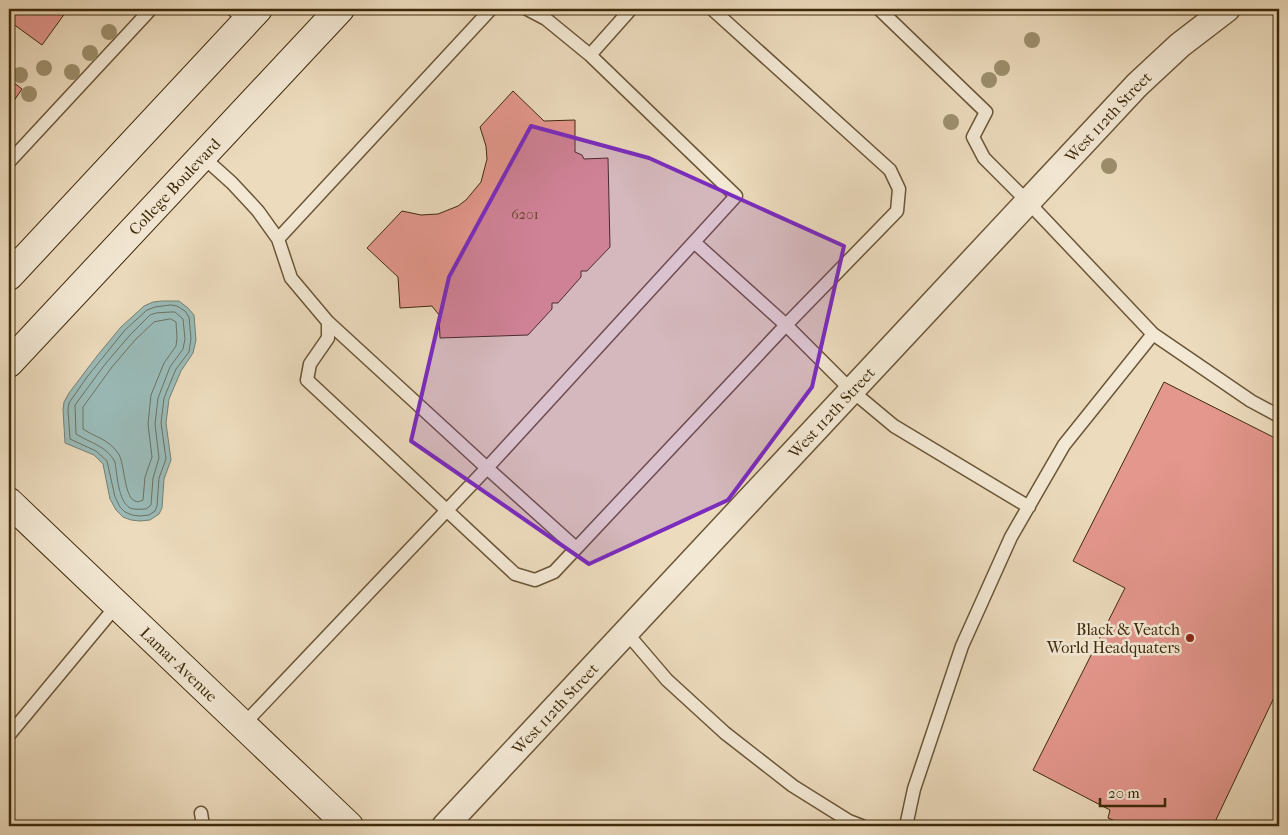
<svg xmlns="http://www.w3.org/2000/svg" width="1288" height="835" viewBox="0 0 1288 835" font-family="'IM FELL French Canon',serif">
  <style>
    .water { fill: #9abab7; stroke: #758072 }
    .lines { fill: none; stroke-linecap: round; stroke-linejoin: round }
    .shore { stroke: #6c7260; stroke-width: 1 }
    .building { fill: #e4978d; stroke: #3e2a0a }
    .lane-casing { stroke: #6a5637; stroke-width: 15 }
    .street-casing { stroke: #6a5637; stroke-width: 28 }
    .secondary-casing { stroke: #3e2a0a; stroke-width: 30 }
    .lane { stroke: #f3e8d4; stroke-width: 12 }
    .street { stroke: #f3e8d4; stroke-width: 25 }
    .secondary { stroke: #f3e8d4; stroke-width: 28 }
    .tree { fill: #9d8f6d }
    .marked { fill: #7b2cbf; fill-opacity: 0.2; stroke: #7b2cbf; stroke-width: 4; stroke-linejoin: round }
    .poi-dot { fill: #8f2418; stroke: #f3e8d4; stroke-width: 2 }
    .labels { text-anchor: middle; stroke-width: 5; stroke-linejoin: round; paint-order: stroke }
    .number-label { font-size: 14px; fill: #68452b }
    .street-label { font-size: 16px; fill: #3e2a0a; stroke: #f3e8d4 }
    .poi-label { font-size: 16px; fill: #3e2a0a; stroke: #f3e8d4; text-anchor: end }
  </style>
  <rect width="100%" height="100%" fill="#ecdbbd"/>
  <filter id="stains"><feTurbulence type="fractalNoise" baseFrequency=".004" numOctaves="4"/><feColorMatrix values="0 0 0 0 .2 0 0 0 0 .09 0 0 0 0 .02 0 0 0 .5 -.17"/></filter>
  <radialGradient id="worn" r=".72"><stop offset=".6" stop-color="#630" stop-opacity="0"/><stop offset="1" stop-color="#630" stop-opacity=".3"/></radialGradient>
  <!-- water -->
  <path class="water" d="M162,301H179L188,308L194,315L196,340L193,353L181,371L169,399L166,423L171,460L164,479L162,508L159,514L150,520L140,521L131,520L123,517L116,510L110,499L103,464L94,455L65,443L63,410L64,402L69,393L97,356L121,327L144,306L153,302Z"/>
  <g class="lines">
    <!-- shore -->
    <path class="shore" d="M171,305L177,306L185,311L189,317L191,339L189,352L176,369L164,398L161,423L166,459L159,478L157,506L155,511L149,515L140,516L132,515L125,512L120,507L115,497L107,461L96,451L70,439L68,410L69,403L87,377L125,330L147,310L155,307Z
      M171,312H175L183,319L185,339L183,349L170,367L158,398L155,424L159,458L153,478L151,505L146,509C141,509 135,510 130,508C118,501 117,474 115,462C107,446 90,443 76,434L75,405L106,363L130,335L150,315L156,313Z
      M171,319L176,322L177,338L176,346L164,363L151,395L148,424L152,457L145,477L143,500C123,511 126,463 118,453C108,439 97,438 83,429V407L112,367L135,340L154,322Z"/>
  </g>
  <!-- building -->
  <path class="building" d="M9,9H68L42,45L9,21Z
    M9,79L22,89L9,108Z
    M513,91L544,121L575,120V152L582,155L584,159L608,158L610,247L587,271H581V277L558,303H552V309L528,335L440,338L439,315L432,306L400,308L398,277L367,248L402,211L421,215L438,214L458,206L466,200L481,182L487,159L486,146L480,127Z
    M1164,382L1279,440V687L1213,826H1127L1108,818L1110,810L1033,770L1125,588L1073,561Z"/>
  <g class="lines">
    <!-- lane casing -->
    <g class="lane-casing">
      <path id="lane" d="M232,9L247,21
        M527,9L546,19L590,55L631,9
        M712,9L890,170L899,189L897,211L786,325L852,391L894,426L1029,507
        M879,9L986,112L973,137L984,158L1028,202L1153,334L1251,401L1279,416
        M590,55L736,196L694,242
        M202,156L232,183L258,211L278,239L291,278L328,322V338L310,364L307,380L515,574L535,580L554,572L786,325L694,242L487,468L328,322
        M9,162L151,9
        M278,239L491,9
        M626,632L667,680L725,733L793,786L849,821L862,826
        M243,725L487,468L576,548
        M9,735L117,605
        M201,813L203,826
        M906,826L914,789L962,646L1011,537L1064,445L1153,334"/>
    </g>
    <!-- street casing -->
    <g class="street-casing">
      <g id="street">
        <path id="s1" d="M445,826L1137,85L1180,45L1227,9"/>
      </g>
    </g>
    <!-- secondary casing -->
    <g class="secondary-casing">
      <g id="secondary">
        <path d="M9,276L258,9"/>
        <path id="s2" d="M9,363L340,9"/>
        <path id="s3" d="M9,502L349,826"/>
      </g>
    </g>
    <!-- lane -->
    <use href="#lane" class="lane"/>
    <!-- street -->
    <use href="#street" class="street"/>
    <!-- secondary -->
    <use href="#secondary" class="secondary"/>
  </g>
  <!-- trees -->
  <g class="tree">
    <circle cx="109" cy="32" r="8"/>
    <circle cx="1032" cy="40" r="8"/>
    <circle cx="90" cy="53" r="8"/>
    <circle cx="44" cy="68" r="8"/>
    <circle cx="1002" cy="68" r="8"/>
    <circle cx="72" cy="72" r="8"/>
    <circle cx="20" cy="75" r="8"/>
    <circle cx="989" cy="80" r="8"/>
    <circle cx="29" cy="94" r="8"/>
    <circle cx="951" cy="122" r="8"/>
    <circle cx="1109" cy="166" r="8"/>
  </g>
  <!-- marked area -->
  <path class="marked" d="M531,126L649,158L844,246L812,387L728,500L589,564L411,441L449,277Z"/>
  <!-- markers -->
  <circle class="poi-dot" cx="1190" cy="638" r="5"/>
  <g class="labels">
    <!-- number labels -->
    <g class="number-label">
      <text x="525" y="219">6201</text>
    </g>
    <!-- street labels -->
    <g class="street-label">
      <text dy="6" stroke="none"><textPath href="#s1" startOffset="971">West 112th Street</textPath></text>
      <text dy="6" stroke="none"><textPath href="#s2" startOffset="242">College Boulevard</textPath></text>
      <text dy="6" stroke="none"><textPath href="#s1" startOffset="566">West 112th Street</textPath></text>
      <text dy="6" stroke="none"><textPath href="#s3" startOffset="235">Lamar Avenue</textPath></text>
      <text dy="6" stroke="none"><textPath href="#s1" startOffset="161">West 112th Street</textPath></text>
    </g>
    <!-- poi labels -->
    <g class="poi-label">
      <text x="1180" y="635">Black &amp; Veatch<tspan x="1180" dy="18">World Headquaters</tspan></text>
    </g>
  </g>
  <!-- margin -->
  <rect width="1288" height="835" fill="none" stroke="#ecdbbd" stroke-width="30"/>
  <rect x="10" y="10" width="1268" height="815" fill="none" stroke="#3e2a0a" stroke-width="2.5"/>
  <rect x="15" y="15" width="1258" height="805" fill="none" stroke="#3e2a0a"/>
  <!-- scale -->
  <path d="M1100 798v8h65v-8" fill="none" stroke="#3e2a0a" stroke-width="2.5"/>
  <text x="1108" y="798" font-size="15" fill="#3e2a0a" stroke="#f3e8d4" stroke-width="4" paint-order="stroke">20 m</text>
  <rect width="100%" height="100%" filter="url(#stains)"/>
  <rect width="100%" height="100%" fill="url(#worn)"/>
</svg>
